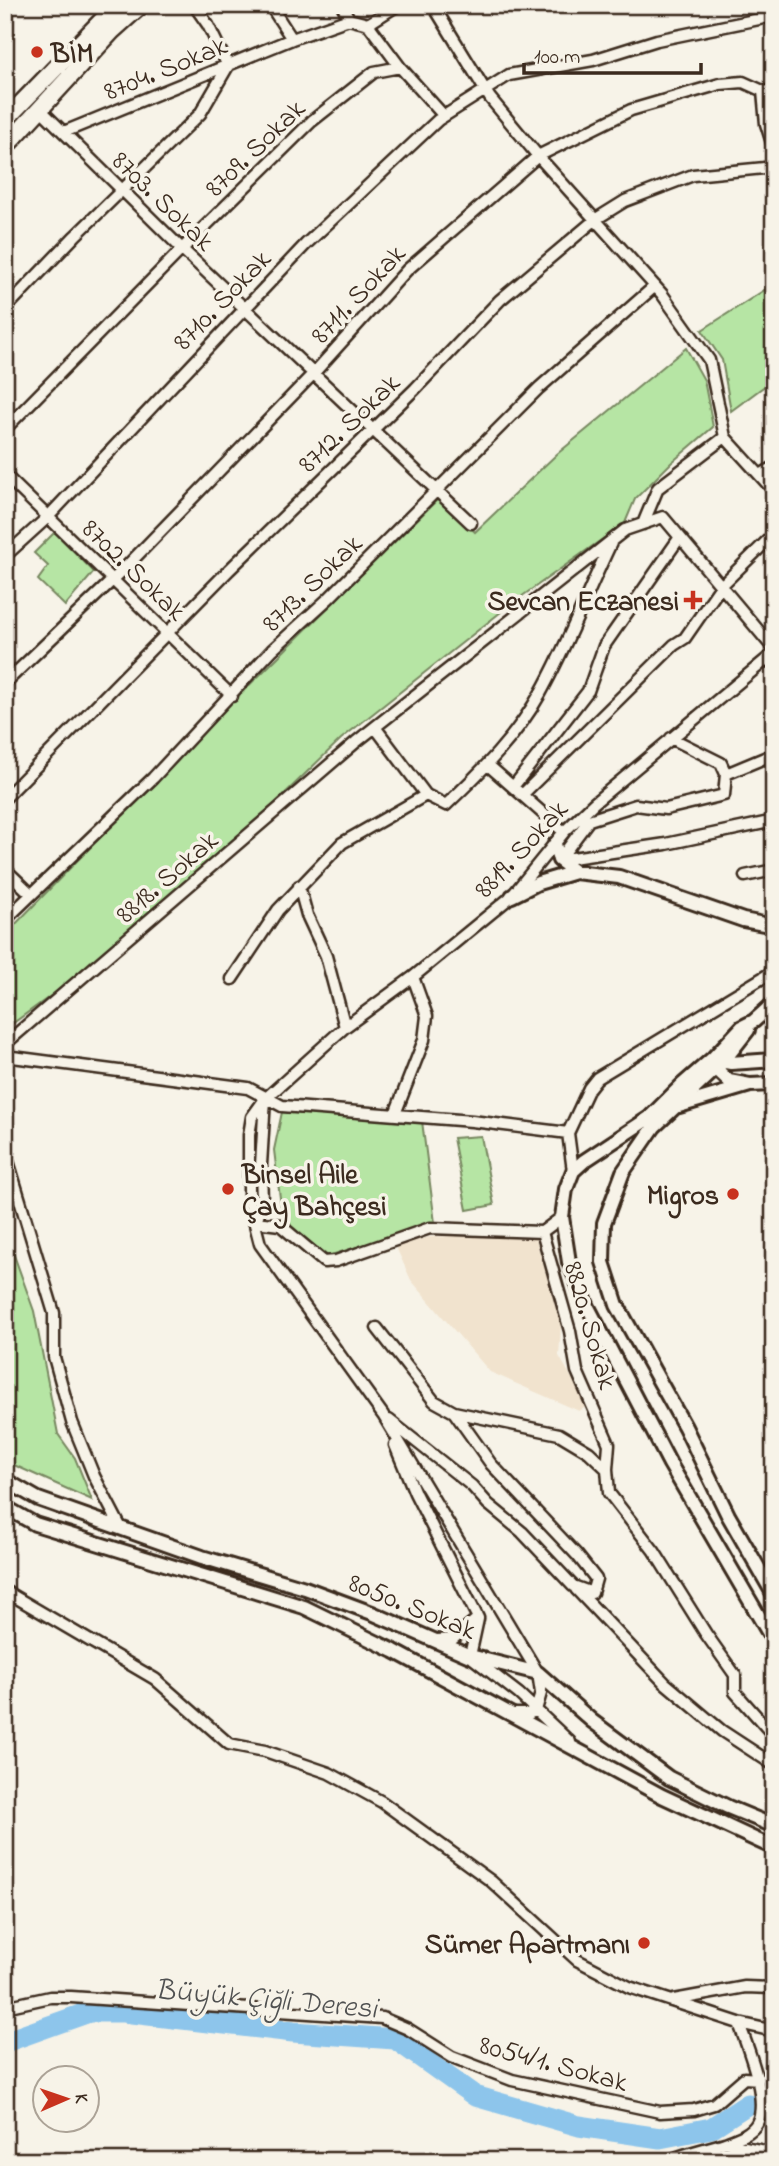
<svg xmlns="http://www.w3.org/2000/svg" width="779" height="2166" viewBox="0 0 779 2166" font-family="'Indie Flower',sans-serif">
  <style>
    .built { fill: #f1e3ce }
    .green { fill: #b6e5a4; stroke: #788861; stroke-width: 2 }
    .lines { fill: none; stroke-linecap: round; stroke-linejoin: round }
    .river { stroke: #8dc5eb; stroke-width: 21 }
    .minor-casing { stroke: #3b2a1e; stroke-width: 15 }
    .tertiary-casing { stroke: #3b2a1e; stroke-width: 18 }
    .trunk-casing { stroke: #3b2a1e; stroke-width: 21 }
    .minor { stroke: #f7f3e8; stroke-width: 10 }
    .tertiary { stroke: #f7f3e8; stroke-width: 12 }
    .trunk { stroke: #f7f3e8; stroke-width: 16 }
    .poi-dot { fill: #c8321e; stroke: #f7f3e8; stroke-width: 2.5 }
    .labels { text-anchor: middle; stroke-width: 7; stroke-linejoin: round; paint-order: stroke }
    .poi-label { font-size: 28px; font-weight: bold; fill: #3b2a1e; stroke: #f7f3e8; text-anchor: end }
    .street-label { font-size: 28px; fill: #3b2a1e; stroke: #f7f3e8 }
    .water-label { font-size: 30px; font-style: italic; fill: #505151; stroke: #f7f3e8 }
  </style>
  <rect width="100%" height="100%" fill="#f7f3e8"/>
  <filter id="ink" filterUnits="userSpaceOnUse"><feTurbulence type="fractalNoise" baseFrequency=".0143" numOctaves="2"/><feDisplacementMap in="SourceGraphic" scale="14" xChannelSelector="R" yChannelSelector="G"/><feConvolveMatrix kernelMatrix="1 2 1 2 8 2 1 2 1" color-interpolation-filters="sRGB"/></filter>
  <g filter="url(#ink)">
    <!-- built -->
    <path class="built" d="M473,1235L535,1236L561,1324L559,1356L588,1406L579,1411L490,1372L411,1280L395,1245L430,1237Z"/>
    <!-- green -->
    <path class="green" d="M774,284V379L731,411L722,360L702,330Z
      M686,348L704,380L713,427L671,463L635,499L625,523L511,604L341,739L273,805L149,915L74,979L5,1029V935L209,725L440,497L475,532L557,454Z
      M55,532L94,572L65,606L38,580L48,566L34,553Z
      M282,1112L422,1121L435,1223L328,1256L292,1228L281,1206L274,1150Z
      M481,1136L494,1205L467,1210L453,1138Z
      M5,1230L34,1311L58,1434L75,1458L92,1500L5,1461Z"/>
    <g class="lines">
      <!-- river -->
      <path class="river" d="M5,2042L89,2012H123L293,2032L395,2039L475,2096L579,2126L660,2138L711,2128L748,2104"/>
      <!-- minor casing -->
      <g class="minor-casing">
        <path id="minor" d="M270,5L292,39
          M342,5L349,19
          M433,5L490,98L538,156L662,294L709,360L725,437L774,491
          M368,24L400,67L444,116
          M763,91L774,92
          M41,110L182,249L471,523
          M64,132L292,39L349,19L368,24L398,5
          M5,309L75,236L200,114L228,66L208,25L194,5
          M5,429L182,249L312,121L374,72L400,67
          M5,475L232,696
          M760,475L774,467
          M643,524L658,488L725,437
          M5,556L48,517L306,244L438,120L509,75L593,60L657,40L774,16
          M5,683L122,571L313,374L407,270L538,156L631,110L720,84L743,82L763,91L766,124L774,149
          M375,727L426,795L446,805C482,771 516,737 540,694C567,646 587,593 611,543
          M671,738L721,763L726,774L774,754
          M488,765L564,832
          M513,787L588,691L604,646L680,537
          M522,795L674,645L685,638L721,586L774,534
          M5,798L229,570L415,389L500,300L596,219L625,201L693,175L774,167
          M559,860L666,844L774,821
          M559,860L589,820L636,805L666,809L724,795L726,774
          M5,869L31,894
          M745,876L774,870
          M299,886L307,915L326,956L345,1027
          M5,920L153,778L272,650L329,598L539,388L655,286
          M232,979L278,910L342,843L426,795
          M5,1044L356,742L625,530L663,517L774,649
          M5,1056L248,1088L282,1106L472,1121L568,1133L573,1171
          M395,1114L424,1040L427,1016L413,977
          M568,1133L589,1088L597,1078L774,971
          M5,1151L54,1313V1357L72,1422L94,1476L121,1528
          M256,1222L280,1225L324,1262L336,1261L430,1228L542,1232L562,1217
          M256,1222L262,1203L261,1165L265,1099
          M542,1232L570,1331L577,1371L609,1444L607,1469
          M377,1328L434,1401L454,1412L559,1434L589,1452L607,1469L609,1493L654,1551L706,1634L735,1675V1692L774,1736
          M389,1420L472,1486L488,1504L522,1532L573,1586L592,1593L596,1579L577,1555L491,1464L454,1412
          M395,1445L415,1493L478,1618L453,1639L437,1640
          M576,1589L665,1683L722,1731L774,1765
          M5,1591L155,1679L229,1744L265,1751L329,1773L382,1802L491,1881L577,1960L629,1987L739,2023L774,2031
          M478,1619L470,1656L519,1694L570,1742
          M512,1714H529L536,1710L541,1693L538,1673L383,1415L260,1244L249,1201V1135L252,1117L265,1099L345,1027L413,977L512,896L564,832L594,803L774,653
          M674,2000L745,1987L774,1988
          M5,2007L50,1997H71L382,2018L408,2029L452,2057L512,2080L660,2112L694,2110L714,2104L744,2078L759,2079
          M726,2143L774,2153
          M667,2161C686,2153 706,2149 725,2143C735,2139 751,2134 757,2123C770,2100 747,2047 739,2023"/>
      </g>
      <!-- tertiary casing -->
      <g class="tertiary-casing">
        <path id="tertiary" d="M555,844L559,860L575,872
          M512,896L538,883L575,872L619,877L743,920L774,926
          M774,1003L754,1021L742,1027L713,1058L682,1085L649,1118L584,1161L573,1171L566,1189L562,1217L569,1262L588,1307L670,1464L774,1642
          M748,1030L722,1063L654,1127L623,1172L604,1223L603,1262L617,1305L685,1427L728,1515L774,1595
          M720,1061L731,1063L774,1060
          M711,1064L729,1081L750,1085L774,1084
          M679,1106L750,1085
          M5,1480L38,1499L202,1557L305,1588L372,1613L470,1656L538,1673L592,1721L669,1778L728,1807L774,1826
          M5,1507L35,1524L304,1607L394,1651L662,1796L774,1848"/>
      </g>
      <!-- trunk casing -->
      <g class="trunk-casing">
        <path id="trunk" d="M5,120L117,5
          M5,147L112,31L141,5"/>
      </g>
      <!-- minor -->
      <use href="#minor" class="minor"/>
      <!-- tertiary -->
      <use href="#tertiary" class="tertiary"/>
      <!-- trunk -->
      <use href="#trunk" class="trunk"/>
    </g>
  </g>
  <!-- markers -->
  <g class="poi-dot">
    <circle cx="37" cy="52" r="7"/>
    <path d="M689.5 589.5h7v7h7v7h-7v7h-7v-7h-7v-7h7z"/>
    <circle cx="228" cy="1189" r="7"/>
    <circle cx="733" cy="1194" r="7"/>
    <circle cx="644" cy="1943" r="7"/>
  </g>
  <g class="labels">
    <!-- poi labels -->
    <g class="poi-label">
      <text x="51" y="62" text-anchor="start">BİM</text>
      <text x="679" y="610">Sevcan Eczanesi</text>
      <text x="242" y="1183" text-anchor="start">Binsel Aile<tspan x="242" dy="32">Çay Bahçesi</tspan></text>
      <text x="719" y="1204">Migros</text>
      <text x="630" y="1953">Sümer Apartmanı</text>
    </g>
    <!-- street labels -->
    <g class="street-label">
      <text transform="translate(165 67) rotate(-22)" y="10">8704. Sokak</text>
      <text transform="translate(254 147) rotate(-44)" y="10">8709. Sokak</text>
      <text transform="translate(164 200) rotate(44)" y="10">8703. Sokak</text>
      <text transform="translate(357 293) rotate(-47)" y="10">8711. Sokak</text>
      <text transform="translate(221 299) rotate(-46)" y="10">8710. Sokak</text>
      <text transform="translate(348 422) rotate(-44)" y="10">8712. Sokak</text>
      <text transform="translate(135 569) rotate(44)" y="10">8702. Sokak</text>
      <text transform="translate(311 582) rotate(-44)" y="10">8713. Sokak</text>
      <text transform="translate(520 848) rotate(-47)" y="10">8819. Sokak</text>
      <text transform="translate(166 876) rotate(-41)" y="10">8818. Sokak</text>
      <text transform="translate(592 1325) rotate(74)" y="10">8820. Sokak</text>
      <text transform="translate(413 1605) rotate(22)" y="10">8050. Sokak</text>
      <text transform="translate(554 2062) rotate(15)" y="10">8054/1. Sokak</text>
    </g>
    <!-- water labels -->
    <g class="water-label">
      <text transform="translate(266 1998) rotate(5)" y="10">Büyük Çiğli Deresi</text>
    </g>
  </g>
  <!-- margin -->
  <rect width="779" height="2166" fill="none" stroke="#f7f3e8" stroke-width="28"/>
  <rect x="14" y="14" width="751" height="2138" fill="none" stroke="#3b2a1e" stroke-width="2.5" filter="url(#ink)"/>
  <!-- north arrow -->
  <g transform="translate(66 2099) rotate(88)"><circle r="33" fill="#f7f3e8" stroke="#aca397" stroke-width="2"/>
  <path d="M0-5L12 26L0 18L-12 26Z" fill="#c8321e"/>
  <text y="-10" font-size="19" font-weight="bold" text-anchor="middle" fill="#3b2a1e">K</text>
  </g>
  <!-- scale -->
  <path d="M524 63v10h177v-10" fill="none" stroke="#3b2a1e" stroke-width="3.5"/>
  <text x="534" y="63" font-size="21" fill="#3b2a1e" stroke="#f7f3e8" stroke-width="5" paint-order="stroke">100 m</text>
</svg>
